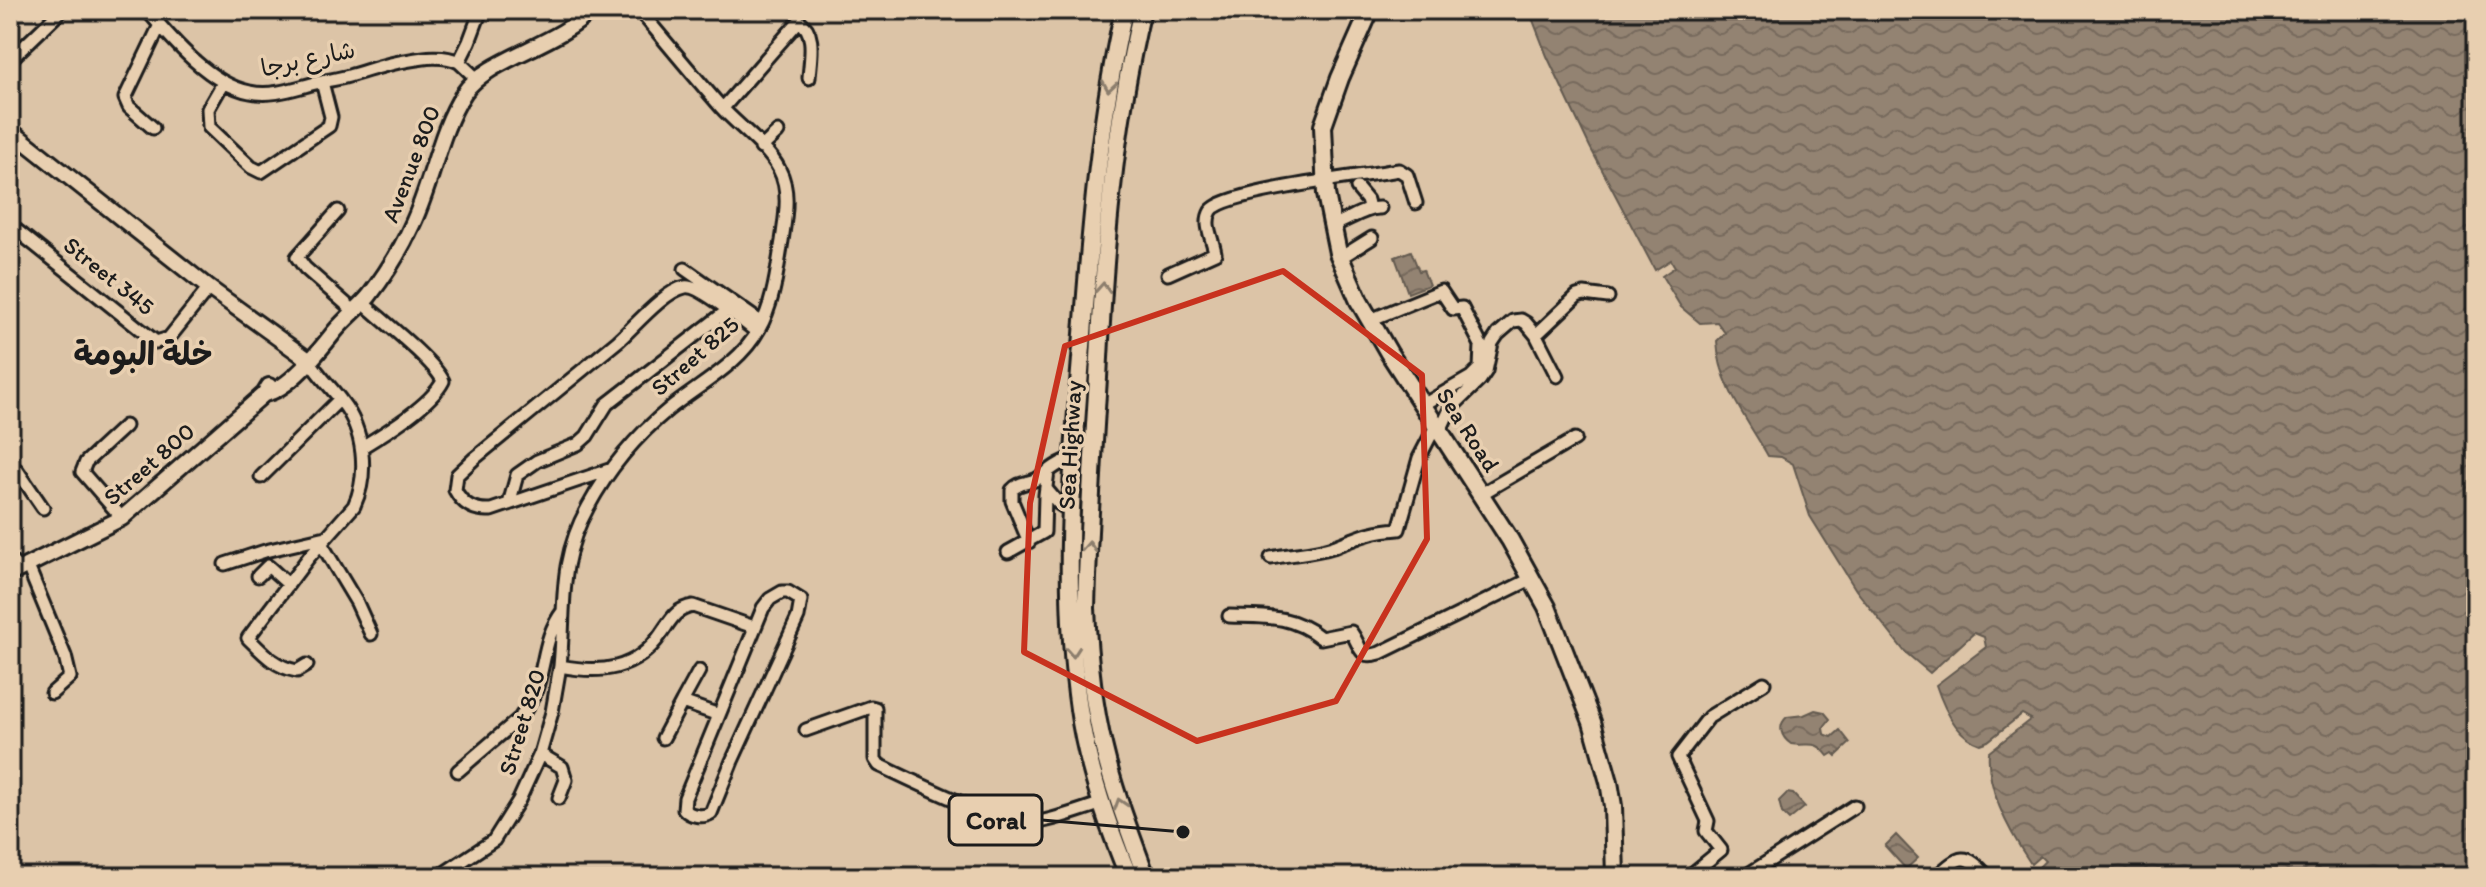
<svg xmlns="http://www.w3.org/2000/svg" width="2486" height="887" viewBox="0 0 2486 887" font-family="Itim,'Playpen Sans Arabic',sans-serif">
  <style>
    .water { fill: url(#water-waves); stroke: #635a50; stroke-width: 2 }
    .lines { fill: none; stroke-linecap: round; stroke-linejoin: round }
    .minor-casing { stroke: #1c1c1c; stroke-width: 17 }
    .major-casing { stroke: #1c1c1c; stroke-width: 20 }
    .highway-casing { stroke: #1c1c1c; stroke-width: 22 }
    .minor { stroke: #e8cfb0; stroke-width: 11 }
    .major { stroke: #e8cfb0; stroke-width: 14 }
    .highway { stroke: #e8cfb0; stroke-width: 16 }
    .oneway { stroke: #8c7e6d }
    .marked { fill: none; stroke: #c8321e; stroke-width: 6; stroke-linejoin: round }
    .labels { text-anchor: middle; stroke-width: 7; stroke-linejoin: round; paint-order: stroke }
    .street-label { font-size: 24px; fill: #1c1c1c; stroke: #e8cfb0 }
    .district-label { font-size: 32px; font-weight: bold; fill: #1c1c1c; stroke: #e8cfb0 }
    .leader { fill: none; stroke: #1c1c1c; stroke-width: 3 }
    .callout-dot { fill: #1c1c1c; stroke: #e8cfb0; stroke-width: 3 }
    .callout { fill: #e8cfb0; stroke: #1c1c1c; stroke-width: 3 }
    .callout-label { font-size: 26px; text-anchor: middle; font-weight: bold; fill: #1c1c1c }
  </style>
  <defs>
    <pattern id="water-waves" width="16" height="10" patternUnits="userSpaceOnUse" patternTransform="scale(2)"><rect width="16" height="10" fill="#938372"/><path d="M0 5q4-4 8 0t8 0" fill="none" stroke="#776a5d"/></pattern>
  </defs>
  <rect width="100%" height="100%" fill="#dcc4a7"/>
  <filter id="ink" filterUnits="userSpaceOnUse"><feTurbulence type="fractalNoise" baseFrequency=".0125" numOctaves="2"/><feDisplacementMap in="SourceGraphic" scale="16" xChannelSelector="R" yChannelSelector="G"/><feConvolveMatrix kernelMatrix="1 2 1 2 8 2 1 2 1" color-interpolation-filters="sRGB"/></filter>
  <g filter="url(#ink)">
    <!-- water -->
    <path class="water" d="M1529,10H2476V877H2042L2037,869L2045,861L2040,856L2031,864C2010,833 1986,790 1989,752L2031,719L2022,714L1988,741L1980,744C1956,737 1943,706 1936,685L1986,647L1984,637L1974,633L1930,673L1905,652L1856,590L1810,516L1793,464L1781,457L1768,456C1747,419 1719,385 1717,341L1725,333L1717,322L1700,323L1681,307L1662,276L1675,267L1671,260L1655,270L1590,147L1547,56Z
      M1411,251L1419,271L1423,270L1429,285L1408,293L1395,257Z
      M1815,710L1824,712L1830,719L1823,728L1824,734L1832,737L1840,730L1850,743L1836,756L1833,753L1828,756C1815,738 1809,747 1791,744C1781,737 1777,726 1787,717L1804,715Z
      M1787,793L1793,794L1805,807L1789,820L1782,813L1779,801Z
      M1896,835L1918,858L1906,869L1885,846Z"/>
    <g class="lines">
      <!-- minor casing -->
      <g class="minor-casing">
        <path id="minor" d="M147,10C172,40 211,85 250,92C272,97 295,88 316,83C328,80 340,79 352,75C370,70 386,64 405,61C422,58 442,54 459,62
          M10,60L62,10
          M477,79L459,62L469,42L481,10
          M223,83L208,109L209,127L251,167L261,172L329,126L331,117L322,82
          M723,108L799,21C817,32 810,59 809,78
          M153,128L129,107L125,98L160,25
          M761,148L778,132
          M1357,188L1367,200L1369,208
          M338,211L297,257L305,268L354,311
          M10,225L156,342L169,338L209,288
          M1331,226C1347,221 1366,207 1380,208
          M1340,258L1372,238
          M685,269L762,323
          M1168,274L1215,253C1213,239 1203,224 1211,211C1224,191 1369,175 1399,170L1407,175L1416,203
          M1370,320L1441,291L1453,309L1462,308L1481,345L1480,368L1471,377L1423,405
          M1536,335L1577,296L1584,294L1608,297
          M362,447C385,433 431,405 443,381C434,361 382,320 363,303
          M612,469L491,510C474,511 463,505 455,490L457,475L475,458C523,419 571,380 618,341C634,327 664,291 685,287C699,284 745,323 757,332
          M10,474L17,470L43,508
          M261,477L340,399
          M1047,490L1058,503L1072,512
          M1481,494L1575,439
          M509,504L517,475L537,461L578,444L587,436L607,404L728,310
          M122,518L82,472L86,462L125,426
          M1029,542L1012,501V490C1019,482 1027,484 1037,479C1050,471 1058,462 1073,458
          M321,543L357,603L371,634
          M1008,552L1044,532L1045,495L1048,471
          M1271,558C1290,554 1314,553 1333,547C1360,537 1368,531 1399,529L1419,458L1432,433L1440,431L1450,409L1480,380L1486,371L1492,343L1498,334L1513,321L1521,320L1526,323L1536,335L1557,376
          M10,560L19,569
          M27,564L65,656L70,677L52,693
          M225,564L265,551L326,537
          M258,576L268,566L288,584
          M782,592H788L801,600L798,617L732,761L711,813C703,818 690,816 684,809L685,798L763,608L770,599Z
          M1229,616C1265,617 1291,614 1321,638L1351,632C1362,647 1358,660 1380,653L1533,578
          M307,665L297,671C275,667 263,653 248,638L309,557L354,506C369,474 364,430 342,402C332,387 319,377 310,361
          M560,666C566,606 557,563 588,507C608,470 636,436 669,409C699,385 740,364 759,329C774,303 777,270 782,241C785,219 791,191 779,169C768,147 738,126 721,107C693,75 666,42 639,10
          M682,702L699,671
          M806,730L871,707L875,708V759L879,765C909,779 1001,825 1031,823C1050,822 1083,809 1103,803
          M663,738L682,702L719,715
          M540,754L562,767L566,780L559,798
          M458,771L520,718C526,709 532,700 536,690C546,661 544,636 563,611
          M438,877L494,840L519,800L540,754L552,712L560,666C600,674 636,671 661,634C671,620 675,609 693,606L754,627
          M1688,877L1721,850L1706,831L1708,821L1678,757L1709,717L1764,683
          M1744,877L1855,806
          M1936,877C1960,855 1965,851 1988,877"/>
      </g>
      <!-- major casing -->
      <g class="major-casing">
        <path id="major" d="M10,130L209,288L310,361
          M264,394C289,390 320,350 335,331C346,318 359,308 369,296C386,274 402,248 413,223C433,180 439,132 464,93C486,59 559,45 591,10
          M10,574L122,518L264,394L269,386"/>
      </g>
      <!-- highway casing -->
      <g class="highway-casing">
        <path id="highway" d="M1124,10C1100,117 1091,225 1083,334C1073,458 1061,585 1079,709C1087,766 1107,824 1129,877
          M1142,10C1113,131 1104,254 1098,378C1093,455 1088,531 1086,608C1088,654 1093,705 1104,749C1114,792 1131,835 1146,877
          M1370,10L1340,78L1323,126L1326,194L1338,253L1359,301L1389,353L1510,540L1547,607L1592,722L1609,782L1613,806L1615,877"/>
      </g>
      <!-- minor -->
      <use href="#minor" class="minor"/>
      <!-- major -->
      <use href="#major" class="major"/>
      <!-- highway -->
      <use href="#highway" class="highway"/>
    </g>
    <!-- one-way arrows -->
    <defs><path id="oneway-chevron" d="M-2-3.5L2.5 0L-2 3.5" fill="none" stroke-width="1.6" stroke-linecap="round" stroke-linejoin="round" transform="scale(2)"/></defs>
    <g class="oneway">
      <use href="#oneway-chevron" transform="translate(1109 86) rotate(99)"/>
      <use href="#oneway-chevron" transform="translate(1103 288) rotate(-86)"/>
      <use href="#oneway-chevron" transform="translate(1089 547) rotate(-87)"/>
      <use href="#oneway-chevron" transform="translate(1073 652) rotate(85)"/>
      <use href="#oneway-chevron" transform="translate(1120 804) rotate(-108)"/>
    </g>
  </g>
  <!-- marked area -->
  <path class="marked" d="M1283,271L1422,375L1427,539L1336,701L1197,741L1024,652L1030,503L1065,346Z"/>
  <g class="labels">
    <!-- street labels -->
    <g class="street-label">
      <text transform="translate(308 59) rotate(-12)" y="8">شارع برجا</text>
      <text transform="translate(411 164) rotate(-69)" y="8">Avenue 800</text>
      <text transform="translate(109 276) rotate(39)" y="8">Street 345</text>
      <text transform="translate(695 356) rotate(-41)" y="8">Street 825</text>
      <text transform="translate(1468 430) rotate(57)" y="8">Sea Road</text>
      <text transform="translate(1070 445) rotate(-87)" y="8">Sea Highway</text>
      <text transform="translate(149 464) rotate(-41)" y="8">Street 800</text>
      <text transform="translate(522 722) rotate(-73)" y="8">Street 820</text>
    </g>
    <!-- district labels -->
    <g class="district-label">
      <text x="143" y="365">خلة البومة</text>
    </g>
  </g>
  <!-- callouts -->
  <path class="leader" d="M1183 832L1042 820"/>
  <circle class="callout-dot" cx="1183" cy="832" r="8"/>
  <rect class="callout" x="949" y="795" width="93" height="50" rx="8"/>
  <g class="callout-label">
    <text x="996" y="829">Coral</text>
  </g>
  <!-- margin -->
  <rect width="2486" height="887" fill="none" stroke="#e8cfb0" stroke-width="40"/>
  <rect x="20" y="20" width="2446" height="847" fill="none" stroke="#1c1c1c" stroke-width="3" filter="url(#ink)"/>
</svg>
